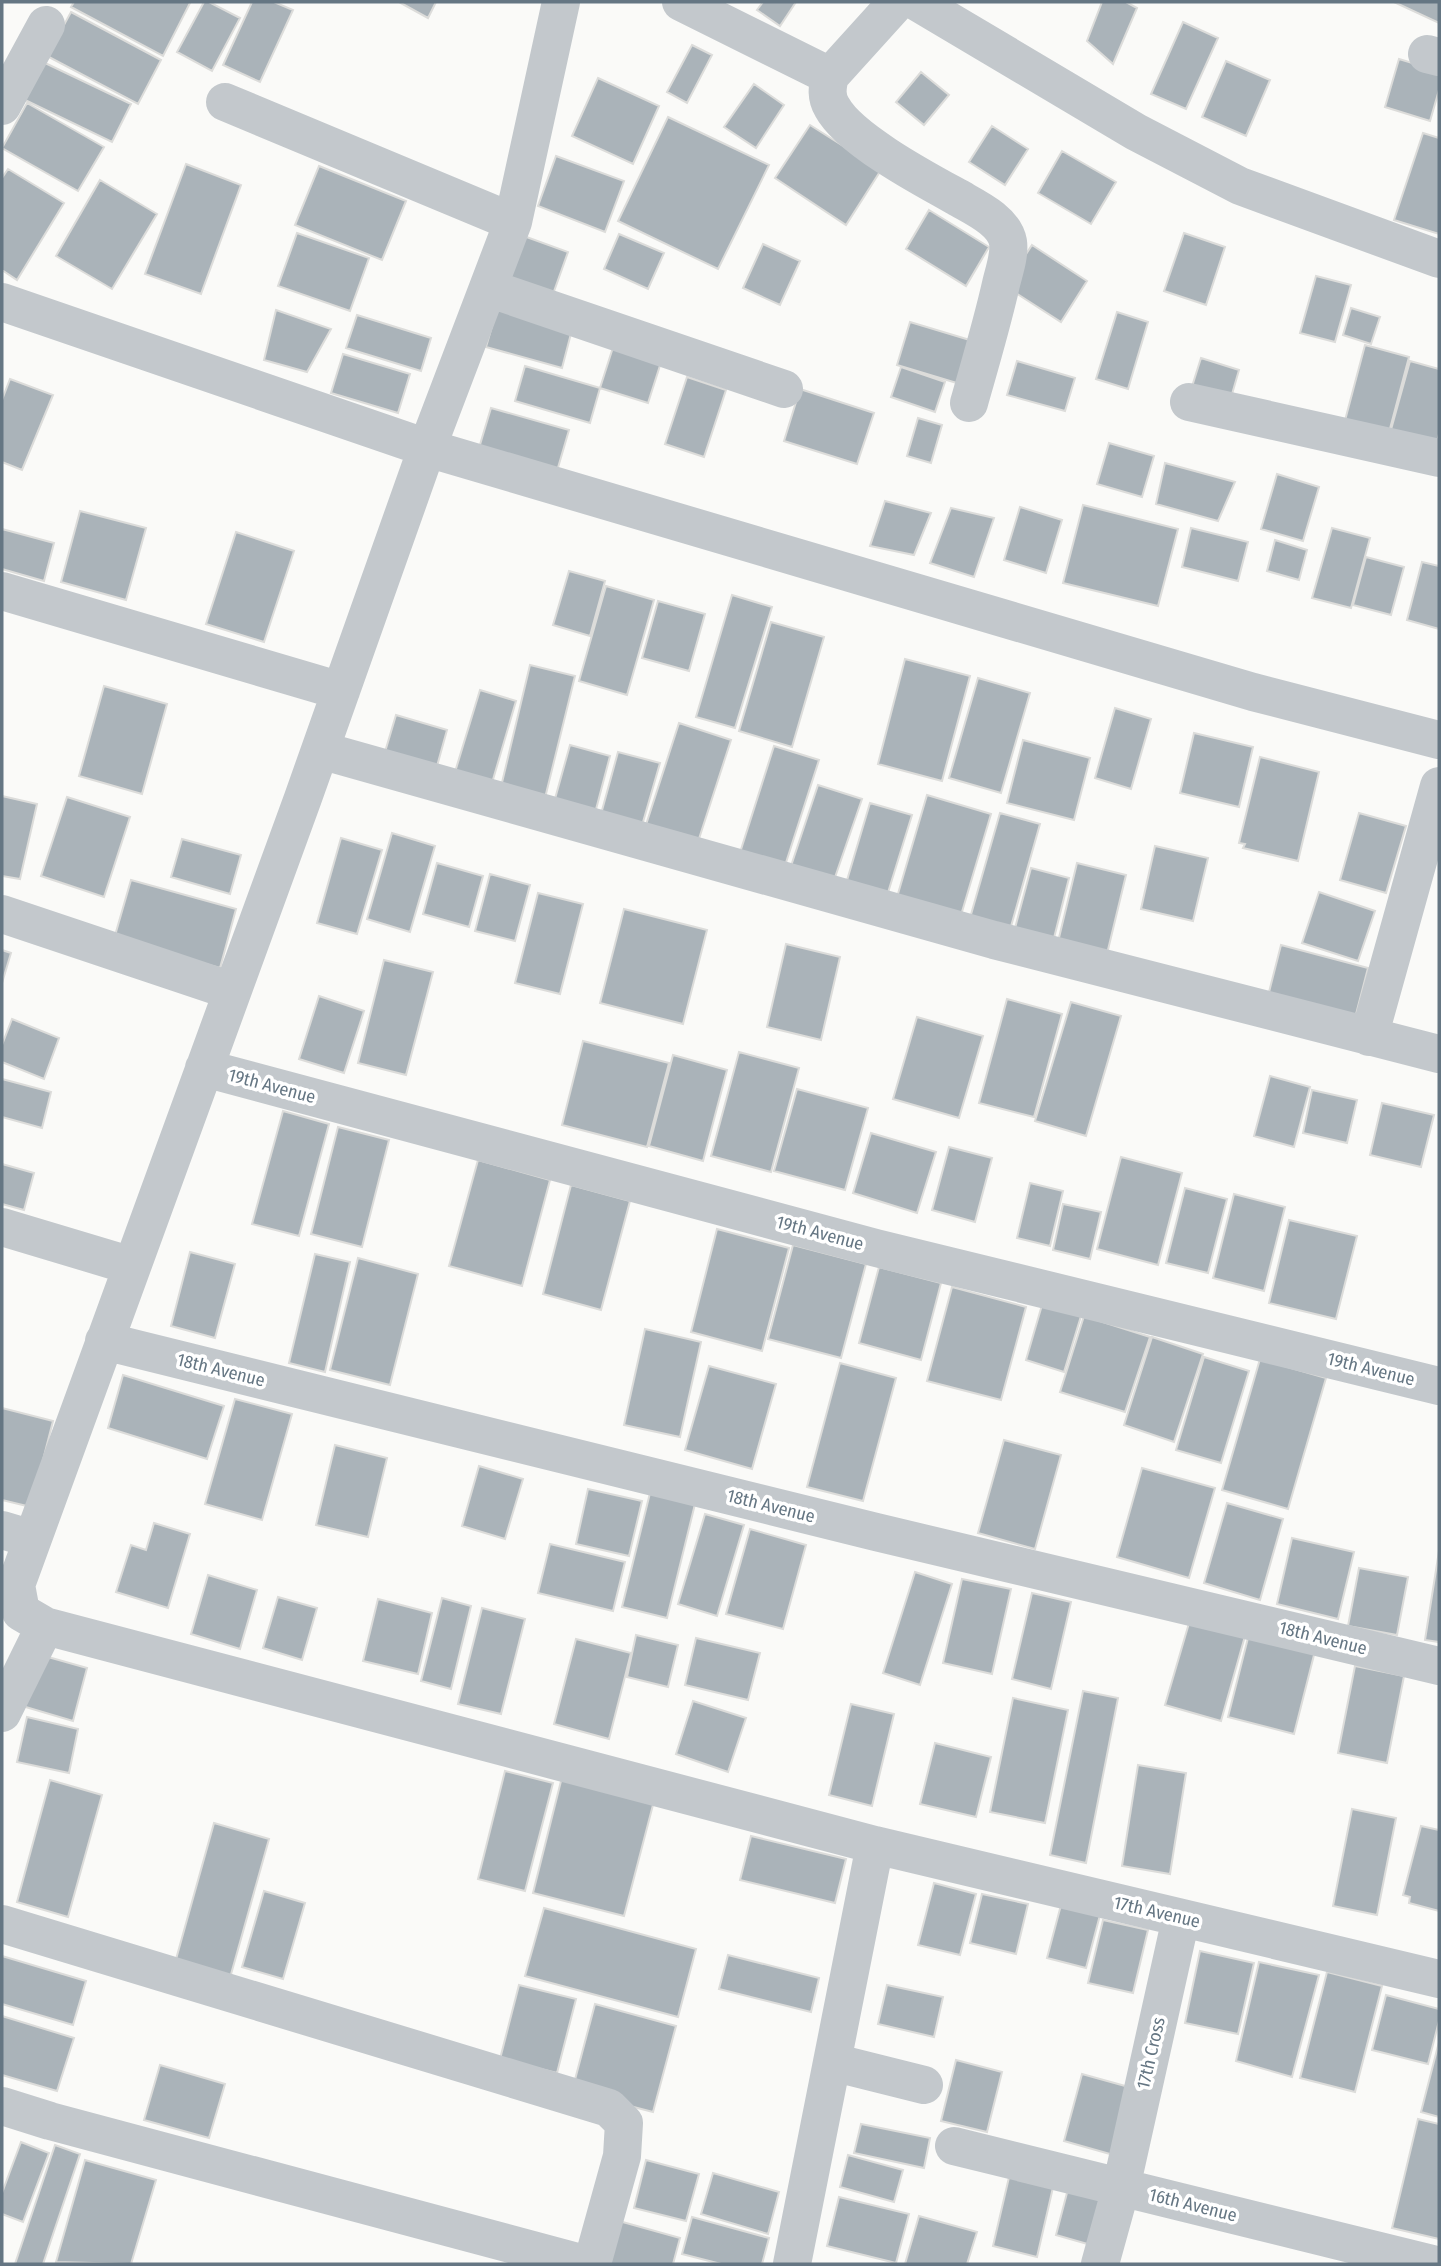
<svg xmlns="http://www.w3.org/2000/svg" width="1441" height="2266" viewBox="0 0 1441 2266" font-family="'Fira Sans Condensed',sans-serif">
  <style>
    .building { fill: #aab3b9; stroke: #dcdcda; stroke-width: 2 }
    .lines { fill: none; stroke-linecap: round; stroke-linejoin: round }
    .minor { stroke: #c3c8cc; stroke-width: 38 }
    .labels { text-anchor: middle; stroke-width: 7; stroke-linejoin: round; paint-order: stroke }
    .street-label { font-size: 18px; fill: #657683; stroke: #fff }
  </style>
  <rect width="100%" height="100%" fill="#fafaf8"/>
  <!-- building -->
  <path class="building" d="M74,2H188L190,3L163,56L71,7Z
    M204,2H209L240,18L212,71L177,52Z
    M252,2H274L293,10L260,82L223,65Z
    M399,2H436L428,18Z
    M763,2H796L780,26L757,10Z
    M1102,2H1126L1137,8L1113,64L1087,41Z
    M1394,2H1439V23Z
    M71,12L161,60L138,104L47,56Z
    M1183,22L1218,38L1186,109L1151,94Z
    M692,45L712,55L687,103L667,92Z
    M1399,59L1439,71V90L1430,121L1385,107Z
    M1226,61L1270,80L1246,136L1202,117Z
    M43,62L131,104L112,142L25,100Z
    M921,72L949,95L924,125L896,102Z
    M598,78L659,106L633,164L572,136Z
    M754,84L784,105L756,148L724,127Z
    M27,103L104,147L78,191L2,148Z
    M668,117L769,165L718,269L618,221Z
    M810,125L881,170L846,225L775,178Z
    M992,126L1028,149L1005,185L969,162Z
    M1423,133L1439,138V234L1394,220Z
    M1062,151L1116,182L1091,224L1038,193Z
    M556,156L624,181L605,232L538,206Z
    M186,164L241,185L201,294L145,274Z
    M319,166L406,201L382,260L295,225Z
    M8,169L64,203L17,280L2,270V178Z
    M100,180L157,214L112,289L56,256Z
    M929,210L989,247L966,286L906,249Z
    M297,233L369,258L350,311L278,286Z
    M1184,233L1225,247L1206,305L1164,291Z
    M619,234L664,253L648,289L604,269Z
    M521,235L568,252L552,297L505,280Z
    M763,244L800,261L780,305L743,288Z
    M1032,245L1087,281L1061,322L1005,286Z
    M1316,276L1351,285L1335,342L1300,333Z
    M499,302L574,322L562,368L486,347Z
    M1351,308L1380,317L1371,344L1343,335Z
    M276,310L331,329L307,372L264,360Z
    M1117,312L1148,322L1128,389L1096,379Z
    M357,315L431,338L421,371L346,348Z
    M910,322L983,344L970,387L897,365Z
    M616,338L664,353L648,403L600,388Z
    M1365,345L1409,357L1387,440L1343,428Z
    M343,354L410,374L398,413L331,393Z
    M1201,358L1239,370L1228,408L1189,396Z
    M1017,361L1075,378L1065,411L1007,395Z
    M1410,361L1439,369V434L1434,455L1387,444Z
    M525,366L600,388L590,423L515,401Z
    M901,367L945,382L935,412L891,397Z
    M687,377L726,390L704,457L665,444Z
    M10,379L53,395L22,470L2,462V400Z
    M800,389L874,413L857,464L784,441Z
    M491,408L569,430L557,471L479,448Z
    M918,418L942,425L931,463L907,456Z
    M1109,443L1154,456L1142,497L1097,484Z
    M1165,463L1235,482L1218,521L1156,504Z
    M1277,474L1319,487L1303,541L1261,529Z
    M885,501L931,513L914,555L870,546Z
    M1083,505L1178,529L1158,606L1063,583Z
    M1020,507L1062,520L1046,573L1004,560Z
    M951,508L994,518L974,577L930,563Z
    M80,511L146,528L126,600L61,582Z
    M1191,528L1248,542L1238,581L1182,567Z
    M1332,528L1370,538L1351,608L1312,598Z
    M2,529L54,543L44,581L2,569Z
    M236,532L294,551L264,642L206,624Z
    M1275,540L1307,550L1299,580L1267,571Z
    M1366,557L1404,567L1391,615L1353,605Z
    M1422,562L1439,566V629L1407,620Z
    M569,571L605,581L590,636L553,625Z
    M606,586L654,600L627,695L579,681Z
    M732,595L772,607L735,728L696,717Z
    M658,601L705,614L689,671L642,658Z
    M771,622L824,637L792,747L739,731Z
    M905,659L970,676L942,781L878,764Z
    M530,665L575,676L544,802L500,791Z
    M978,678L1030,693L1001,793L949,778Z
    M104,686L167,704L142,794L79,776Z
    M480,690L516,701L492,783L455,772Z
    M1115,708L1151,719L1131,789L1095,778Z
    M396,715L447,730L434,777L382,762Z
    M679,723L731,740L695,851L643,834Z
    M1194,733L1253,747L1239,807L1180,793Z
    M1023,740L1090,758L1074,820L1007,803Z
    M570,745L610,756L594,817L553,806Z
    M774,746L819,760L782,875L737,862Z
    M618,752L660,763L639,836L598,825Z
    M1260,757L1319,772L1298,861L1243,848L1245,844L1239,843Z
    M818,785L862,799L832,886L789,872Z
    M927,795L991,814L959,922L895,904Z
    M2,796L37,804L20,879L2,876Z
    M67,797L130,817L104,897L41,876Z
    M870,803L912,815L886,899L845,887Z
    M1000,813L1040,824L1008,937L968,925Z
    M1359,813L1406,826L1386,893L1340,880Z
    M392,833L435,846L410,932L367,919Z
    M341,838L382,850L357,934L317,923Z
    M182,839L241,855L230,894L171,877Z
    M1155,846L1208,858L1193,921L1141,909Z
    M437,863L483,876L469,927L423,914Z
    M1077,863L1126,875L1106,958L1057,946Z
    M1031,868L1069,878L1053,942L1014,932Z
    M490,874L530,885L515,941L475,931Z
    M131,880L236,909L220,968L114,939Z
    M1319,892L1375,911L1358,961L1302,943Z
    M538,893L583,904L560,994L515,983Z
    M624,909L707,930L683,1024L600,1003Z
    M786,944L840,957L821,1040L767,1027Z
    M1281,945L1368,968L1354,1022L1267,1000Z
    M2,950L11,953L2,983Z
    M384,960L433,972L406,1075L358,1063Z
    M319,996L364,1011L344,1073L299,1059Z
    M1007,999L1062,1014L1034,1117L979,1103Z
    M1071,1002L1121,1016L1086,1136L1035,1121Z
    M917,1017L983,1036L959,1118L893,1099Z
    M12,1019L59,1038L44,1079L2,1062V1045Z
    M583,1041L669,1063L647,1147L562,1125Z
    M739,1052L799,1068L771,1172L711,1156Z
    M673,1055L727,1070L703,1161L649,1146Z
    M1270,1076L1310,1087L1294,1147L1254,1136Z
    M2,1079L51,1092L42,1128L2,1117Z
    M797,1089L868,1108L845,1190L774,1171Z
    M1312,1090L1357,1100L1347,1143L1303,1133Z
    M1382,1103L1434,1115L1421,1167L1370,1155Z
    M283,1111L329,1124L299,1236L252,1224Z
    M338,1127L389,1140L362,1247L311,1234Z
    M871,1133L936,1152L917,1213L853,1193Z
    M949,1147L992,1158L975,1222L932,1210Z
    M1121,1157L1182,1173L1158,1265L1097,1249Z
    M478,1160L550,1180L522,1286L449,1266Z
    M2,1164L34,1173L24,1210L2,1204Z
    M1030,1183L1063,1191L1050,1246L1017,1238Z
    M571,1185L630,1201L601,1310L543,1294Z
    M1185,1188L1227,1199L1208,1273L1166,1263Z
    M1234,1194L1285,1207L1264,1291L1213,1278Z
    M1063,1204L1101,1212L1090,1259L1053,1250Z
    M1289,1220L1357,1236L1336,1319L1269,1303Z
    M717,1229L789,1248L762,1351L691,1332Z
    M793,1245L866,1264L841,1358L768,1339Z
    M190,1252L235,1264L215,1338L171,1326Z
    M315,1254L350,1262L325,1372L289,1363Z
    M358,1258L418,1274L390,1385L330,1370Z
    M879,1267L941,1283L921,1360L859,1343Z
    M952,1287L1026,1307L1001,1400L927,1381Z
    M1042,1305L1081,1316L1064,1372L1026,1360Z
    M1084,1316L1150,1337L1125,1412L1060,1392Z
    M645,1329L701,1342L680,1437L624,1425Z
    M1152,1337L1203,1354L1174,1442L1124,1425Z
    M1204,1357L1249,1371L1221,1463L1176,1450Z
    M1260,1359L1326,1378L1288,1509L1222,1490Z
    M840,1363L896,1378L863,1501L807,1487Z
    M709,1366L776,1384L752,1469L685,1450Z
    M123,1375L224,1406L207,1459L108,1428Z
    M235,1399L292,1414L262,1520L205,1504Z
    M2,1408L53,1421L31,1507L2,1500Z
    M1004,1440L1061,1455L1035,1549L978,1533Z
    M335,1445L387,1458L368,1537L316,1525Z
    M479,1466L523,1479L505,1539L462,1526Z
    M1142,1468L1215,1488L1189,1578L1117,1557Z
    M588,1489L642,1501L629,1556L576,1544Z
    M650,1493L695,1504L667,1618L622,1607Z
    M1227,1503L1283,1519L1260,1600L1204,1583Z
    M705,1514L744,1525L717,1616L678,1604Z
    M154,1523L190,1534L168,1608L116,1592L131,1545L146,1550Z
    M750,1529L806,1545L783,1629L726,1614Z
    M1292,1538L1354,1552L1338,1619L1277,1604Z
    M550,1544L625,1562L613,1611L538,1593Z
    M1439,1551V1642L1425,1640Z
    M1359,1568L1408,1577L1397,1635L1348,1626Z
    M915,1572L952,1584L920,1685L883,1673Z
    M208,1575L257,1590L240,1649L191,1634Z
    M962,1579L1011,1589L992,1674L943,1663Z
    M1032,1593L1071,1602L1051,1689L1012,1679Z
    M278,1597L317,1608L302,1660L263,1648Z
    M442,1598L471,1606L451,1689L421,1681Z
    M378,1599L432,1613L418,1674L363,1661Z
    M482,1608L525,1619L501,1714L458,1704Z
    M1192,1613L1247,1629L1221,1721L1165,1705Z
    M1249,1634L1315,1651L1294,1734L1228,1717Z
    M636,1635L678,1645L668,1687L627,1677Z
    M696,1638L760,1653L748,1700L685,1685Z
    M576,1639L631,1653L609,1739L554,1724Z
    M34,1653L87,1668L73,1721L19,1705Z
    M1355,1666L1404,1676L1387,1763L1338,1753Z
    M1083,1691L1118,1698L1086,1863L1050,1855Z
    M1013,1698L1068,1710L1045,1823L990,1812Z
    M693,1701L746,1718L728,1772L676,1754Z
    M851,1704L894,1714L872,1806L829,1795Z
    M27,1717L78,1729L69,1773L17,1762Z
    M935,1743L991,1757L976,1817L920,1804Z
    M1138,1765L1186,1773L1170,1874L1122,1866Z
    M505,1771L553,1783L525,1891L478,1879Z
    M562,1777L654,1801L624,1916L533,1893Z
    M50,1780L102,1795L68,1917L17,1902Z
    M1352,1809L1396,1818L1377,1915L1333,1906Z
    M214,1823L269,1839L228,1985L173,1970Z
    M1421,1826L1439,1830V1911L1409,1903L1410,1897L1403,1895Z
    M751,1836L846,1859L835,1903L740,1880Z
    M934,1883L976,1894L960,1955L918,1945Z
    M264,1891L305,1903L283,1979L242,1967Z
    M982,1894L1028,1904L1016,1954L970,1943Z
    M1061,1905L1100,1915L1086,1968L1047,1958Z
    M544,1908L696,1949L678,2017L525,1976Z
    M1103,1920L1148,1930L1133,1993L1088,1983Z
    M1200,1951L1254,1963L1238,2034L1185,2023Z
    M728,1955L819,1978L811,2012L719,1989Z
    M2,1956L86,1981L73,2025L2,2004Z
    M1259,1962L1319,1975L1292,2077L1236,2061Z
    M1327,1972L1382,1986L1355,2092L1300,2078Z
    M519,1985L576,1999L557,2073L500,2059Z
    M887,1985L943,1997L934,2037L878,2024Z
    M1386,1995L1439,2009V2021L1428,2064L1372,2050Z
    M595,2004L676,2026L653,2112L572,2091Z
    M2,2016L74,2038L57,2091L2,2075Z
    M1439,2042V2117L1421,2112Z
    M956,2060L1002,2072L987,2132L941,2121Z
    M160,2065L225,2084L209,2138L144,2120Z
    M1082,2074L1136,2089L1117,2156L1064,2141Z
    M1418,2119L1439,2124V2239L1392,2228Z
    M861,2124L930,2138L924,2168L854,2153Z
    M21,2142L49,2153L23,2222L2,2214V2193Z
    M55,2145L80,2154L43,2264H15Z
    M848,2155L903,2170L894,2202L840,2187Z
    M85,2160L156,2180L131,2264L56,2262Z
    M646,2160L699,2174L686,2221L634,2208Z
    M713,2173L779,2192L768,2234L701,2214Z
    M1010,2173L1054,2183L1037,2257L993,2246Z
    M1068,2189L1111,2200L1098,2247L1056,2235Z
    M839,2197L909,2214L896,2263L827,2246Z
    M919,2216L977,2232L967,2264H905Z
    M692,2217L769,2238L762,2264H721L682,2254Z
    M619,2221L680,2238L673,2264H607Z"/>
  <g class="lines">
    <!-- minor -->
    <path class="minor" d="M561,2L513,222L427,448L303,798L16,1585L21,1612L45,1626L875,1845L792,2264
      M681,2L830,76
      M897,2L830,76C827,88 826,97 832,107C849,139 924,179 957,197C974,207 1004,220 1008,242C1010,255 1004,271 1001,284C992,324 980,364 969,403
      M917,2L1136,132L1240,186L1439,259
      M1427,54L1439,57
      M225,102L513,222
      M2,106L46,25
      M488,288L784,389
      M2,302L427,448L1253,692L1439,740
      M1189,402L1439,458
      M2,591L341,691
      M320,750L994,940L1439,1054
      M2,914L232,991
      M1369,1037L1439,786
      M204,1068L876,1248L1439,1386
      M2,1227L132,1266
      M104,1341L876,1532L1439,1666
      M2,1530L32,1539
      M2,1713L45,1626
      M875,1845L1439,1979
      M2,1924L609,2108L624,2123L622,2156L592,2264
      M832,2062L924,2085
      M2,2106L50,2121L585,2264
      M954,2146L1432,2264
      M1100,2264L1121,2188L1181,1918"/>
  </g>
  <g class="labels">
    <!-- street labels -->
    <g class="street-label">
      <text transform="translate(272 1086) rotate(15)" y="6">19th Avenue</text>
      <text transform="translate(820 1233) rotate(15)" y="6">19th Avenue</text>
      <text transform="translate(1371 1369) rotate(14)" y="6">19th Avenue</text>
      <text transform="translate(221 1370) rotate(14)" y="6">18th Avenue</text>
      <text transform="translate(771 1506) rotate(14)" y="6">18th Avenue</text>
      <text transform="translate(1323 1638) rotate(14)" y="6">18th Avenue</text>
      <text transform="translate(1157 1912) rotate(13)" y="6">17th Avenue</text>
      <text transform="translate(1151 2053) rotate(-77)" y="6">17th Cross</text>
      <text transform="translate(1193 2205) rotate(14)" y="6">16th Avenue</text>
    </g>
  </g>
  <!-- border -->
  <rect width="1441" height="2266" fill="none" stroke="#657683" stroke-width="7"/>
</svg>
